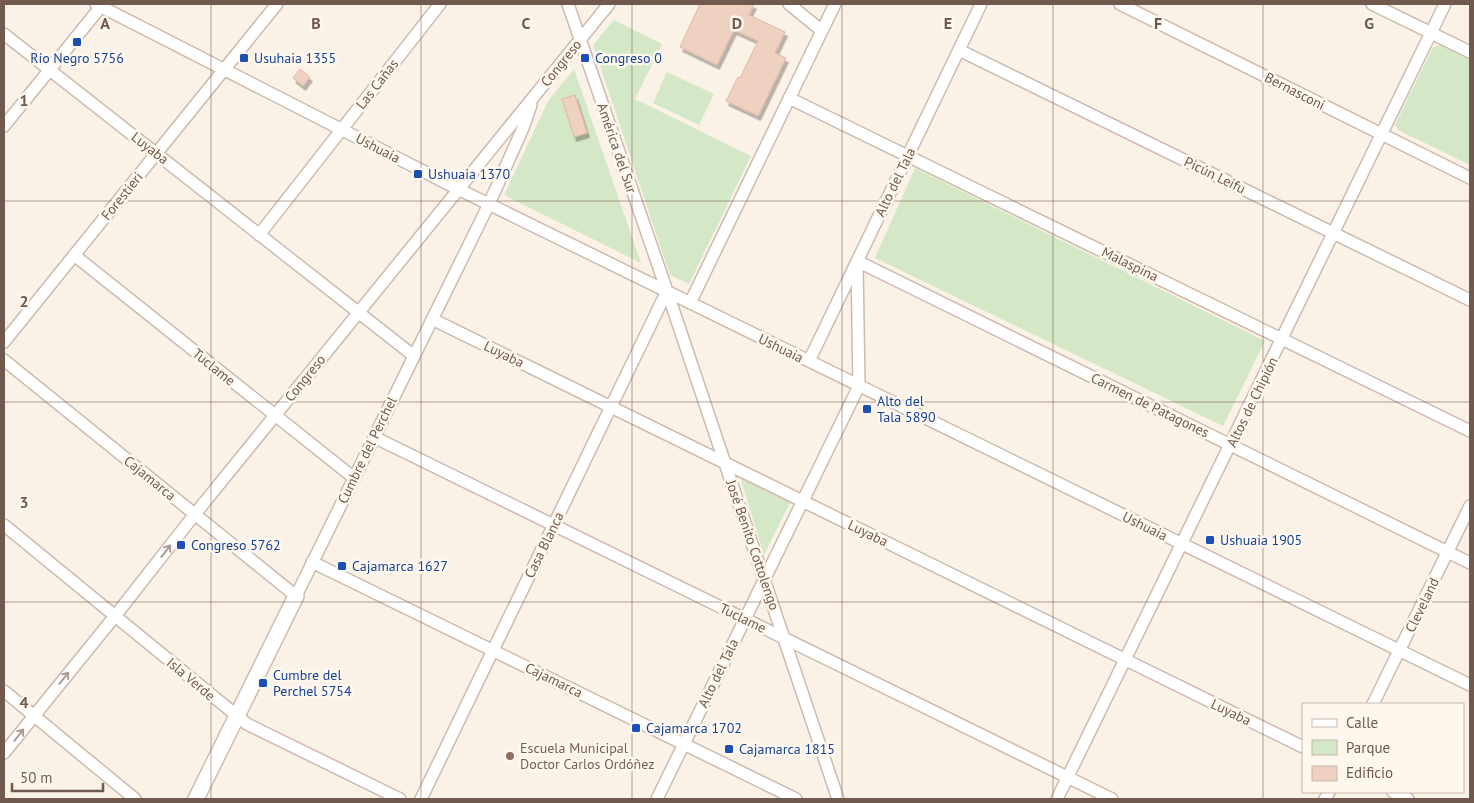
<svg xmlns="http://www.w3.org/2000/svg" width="1474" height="803" viewBox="0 0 1474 803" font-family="'PT Sans',sans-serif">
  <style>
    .green { fill: #d4e7c6 }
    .building { fill: #eed1c0; stroke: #dfb8a2; filter: url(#shadow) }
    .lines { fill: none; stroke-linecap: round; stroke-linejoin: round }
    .minor-casing { stroke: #ccbaae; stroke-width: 14 }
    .secondary-casing { stroke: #d0bcae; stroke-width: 18 }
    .minor { stroke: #fff; stroke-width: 11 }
    .secondary { stroke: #fff; stroke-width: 15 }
    .oneway { stroke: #aa9b94 }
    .grid { fill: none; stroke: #72594d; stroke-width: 1; stroke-opacity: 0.55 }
    .transit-dot { fill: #1a4fb4; stroke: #fef7ed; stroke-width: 2 }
    .education-dot { fill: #8d6e63; stroke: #fef7ed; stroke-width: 2 }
    .labels { text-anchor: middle; stroke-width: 5; stroke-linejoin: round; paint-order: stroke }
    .transit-label { font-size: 14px; fill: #164399; stroke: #fef7ed; text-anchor: start }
    .street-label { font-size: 14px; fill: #72594d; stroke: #fef7ed }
    .education-label { font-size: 14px; fill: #785e54; stroke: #fef7ed; text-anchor: start }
    .grid-label { font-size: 16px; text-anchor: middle; font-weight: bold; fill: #72594d; stroke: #fef7ed; stroke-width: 5; stroke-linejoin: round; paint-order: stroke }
  </style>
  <defs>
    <filter id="shadow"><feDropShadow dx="2.5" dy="4.5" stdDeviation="0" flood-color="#0004"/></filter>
  </defs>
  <rect width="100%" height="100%" fill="#fbf2e7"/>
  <!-- green -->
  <path class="green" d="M614,20L662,44L635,99L751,156L689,284L670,275L593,45Z
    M1440,45L1470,59V165L1398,130L1395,125L1433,47Z
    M574,69L641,263L504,195L548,101Z
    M667,72L714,94L699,125L653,103Z
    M915,168L1265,341L1223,426L875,258Z
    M739,474L791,501L764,555Z"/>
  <!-- building -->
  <path class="building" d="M700,4H754L749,15L785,32L775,53L786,58L758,116L726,101L738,77L740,78L758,41L734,30L717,65L680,47Z
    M300,69L310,77L303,86L293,78Z
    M575,95L587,133L574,137L562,99Z"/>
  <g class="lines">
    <!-- minor casing -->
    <g class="minor-casing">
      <path id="minor" d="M96,4L458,189L1470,685
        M568,4L667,291L838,799
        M789,4L822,31
        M1120,4L1470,178
        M1372,4L1470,52
        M4,34L414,356
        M959,50L1470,300
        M789,98L1470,431
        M4,126L103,4
        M259,235L440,4
        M74,255L354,478
        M690,303L835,4
        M432,319L1303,747
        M4,342L277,4
        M4,360L296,596L489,204L523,128L531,105
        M809,361L981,4
        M374,437L1112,799
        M4,525L247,724L400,799
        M312,562L796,799
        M4,691L135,799
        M1373,704L1470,506
        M4,753L115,616L195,514L609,4
        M1393,792L1408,799
        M421,799L667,291
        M657,799L859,386L857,261L1470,563
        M1057,799L1445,4
        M1325,799L1329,792"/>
    </g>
    <!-- secondary casing -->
    <g class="secondary-casing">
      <path id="secondary" d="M196,799L296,596"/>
    </g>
    <!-- minor -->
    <use href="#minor" class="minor"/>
    <!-- secondary -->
    <use href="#secondary" class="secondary"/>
  </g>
  <!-- one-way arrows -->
  <defs><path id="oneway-shaft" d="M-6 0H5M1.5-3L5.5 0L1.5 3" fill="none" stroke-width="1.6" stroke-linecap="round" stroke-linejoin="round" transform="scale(1.25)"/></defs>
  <g class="oneway">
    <use href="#oneway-shaft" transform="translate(166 551) rotate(-52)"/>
    <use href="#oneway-shaft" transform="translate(64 678) rotate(-51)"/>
    <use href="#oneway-shaft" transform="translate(19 735) rotate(-52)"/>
  </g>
  <!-- grid -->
  <path class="grid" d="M211,4V799M421,4V799M632,4V799M842,4V799M1053,4V799M1263,4V799M4,201H1470M4,402H1470M4,602H1470"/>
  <!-- markers -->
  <g class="transit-dot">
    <rect x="72" y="37" width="10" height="10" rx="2.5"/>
    <rect x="239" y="53" width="10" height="10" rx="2.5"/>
    <rect x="580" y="53" width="10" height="10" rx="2.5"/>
    <rect x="413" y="169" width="10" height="10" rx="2.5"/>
    <rect x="862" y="404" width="10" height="10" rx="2.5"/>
    <rect x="1205" y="535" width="10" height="10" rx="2.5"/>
    <rect x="176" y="540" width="10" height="10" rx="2.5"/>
    <rect x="337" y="561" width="10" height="10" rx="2.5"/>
    <rect x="258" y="678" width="10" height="10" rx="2.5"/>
    <rect x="631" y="723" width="10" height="10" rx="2.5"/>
    <rect x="724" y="744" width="10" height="10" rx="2.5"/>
  </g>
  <circle class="education-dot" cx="510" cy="756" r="5"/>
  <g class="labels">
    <!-- transit labels -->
    <g class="transit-label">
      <text x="77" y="63" text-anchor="middle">Río Negro 5756</text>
      <text x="254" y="63">Usuhaia 1355</text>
      <text x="595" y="63">Congreso 0</text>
      <text x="428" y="179">Ushuaia 1370</text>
      <text x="877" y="406">Alto del<tspan x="877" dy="16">Tala 5890</tspan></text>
      <text x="1220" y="545">Ushuaia 1905</text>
      <text x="191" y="550">Congreso 5762</text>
      <text x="352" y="571">Cajamarca 1627</text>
      <text x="273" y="680">Cumbre del<tspan x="273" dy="16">Perchel 5754</tspan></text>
      <text x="646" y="733">Cajamarca 1702</text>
      <text x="739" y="754">Cajamarca 1815</text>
    </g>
    <!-- street labels -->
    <g class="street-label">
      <text transform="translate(561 63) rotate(-51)" y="5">Congreso</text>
      <text transform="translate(377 84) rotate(-52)" y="5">Las Cañas</text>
      <text transform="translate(1295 91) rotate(27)" y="5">Bernasconi</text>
      <text transform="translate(150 148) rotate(38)" y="5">Luyaba</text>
      <text transform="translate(378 148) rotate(27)" y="5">Ushuaia</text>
      <text transform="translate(617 148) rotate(71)" y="5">América del Sur</text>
      <text transform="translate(1215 175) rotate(26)" y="5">Picún Leifu</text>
      <text transform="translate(895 182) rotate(-64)" y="5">Alto del Tala</text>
      <text transform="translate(122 196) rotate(-51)" y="5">Forestieri</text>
      <text transform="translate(1130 264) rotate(26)" y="5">Malaspina</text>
      <text transform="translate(781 348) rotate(26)" y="5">Ushuaia</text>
      <text transform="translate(504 354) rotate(26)" y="5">Luyaba</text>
      <text transform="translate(214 367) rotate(39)" y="5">Tuclame</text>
      <text transform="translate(305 378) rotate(-51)" y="5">Congreso</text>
      <text transform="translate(1252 402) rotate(-64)" y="5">Altos de Chipión</text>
      <text transform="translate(1150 405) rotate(26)" y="5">Carmen de Patagones</text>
      <text transform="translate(367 450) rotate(-64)" y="5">Cumbre del Perchel</text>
      <text transform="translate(150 478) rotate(39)" y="5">Cajamarca</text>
      <text transform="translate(1145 526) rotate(26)" y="5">Ushuaia</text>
      <text transform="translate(868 533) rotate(26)" y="5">Luyaba</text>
      <text transform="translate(544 545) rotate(-64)" y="5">Casa Blanca</text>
      <text transform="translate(753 545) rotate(71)" y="5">José Benito Cottolengo</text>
      <text transform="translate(1422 605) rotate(-64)" y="5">Cleveland</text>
      <text transform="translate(743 618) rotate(26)" y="5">Tuclame</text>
      <text transform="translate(718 673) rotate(-64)" y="5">Alto del Tala</text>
      <text transform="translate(191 679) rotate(40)" y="5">Isla Verde</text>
      <text transform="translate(554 680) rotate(26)" y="5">Cajamarca</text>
      <text transform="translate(1231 712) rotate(26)" y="5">Luyaba</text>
    </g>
    <!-- education labels -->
    <g class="education-label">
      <text x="520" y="753">Escuela Municipal<tspan x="520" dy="16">Doctor Carlos Ordóñez</tspan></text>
    </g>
  </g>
  <g class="grid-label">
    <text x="105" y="29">A</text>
    <text x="316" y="29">B</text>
    <text x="526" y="29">C</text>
    <text x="737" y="29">D</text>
    <text x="948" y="29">E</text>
    <text x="1158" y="29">F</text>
    <text x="1369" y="29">G</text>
    <text x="24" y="106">1</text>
    <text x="24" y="307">2</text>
    <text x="24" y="508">3</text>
    <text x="24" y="708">4</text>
  </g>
  <!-- border -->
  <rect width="1474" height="803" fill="none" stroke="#72594d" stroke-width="10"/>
  <!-- legend -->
  <rect x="1302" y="703" width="162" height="90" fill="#fef7ed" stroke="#c6b8ad"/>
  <rect x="1312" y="719" width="25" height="8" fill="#ffffff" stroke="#c6b8ad"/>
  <text x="1346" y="728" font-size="15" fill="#72594d">Calle</text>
  <rect x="1312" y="740" width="25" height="15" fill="#d4e7c6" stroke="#c6b8ad"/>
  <text x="1346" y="753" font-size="15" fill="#72594d">Parque</text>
  <rect x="1312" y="766" width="25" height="15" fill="#eed1c0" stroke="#c6b8ad"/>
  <text x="1346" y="778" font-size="15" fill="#72594d">Edificio</text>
  <!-- scale -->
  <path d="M12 783v8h91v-8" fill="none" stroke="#72594d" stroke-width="2.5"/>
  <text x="20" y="783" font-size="15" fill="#72594d" stroke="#fef7ed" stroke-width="4" paint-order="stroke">50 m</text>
</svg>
